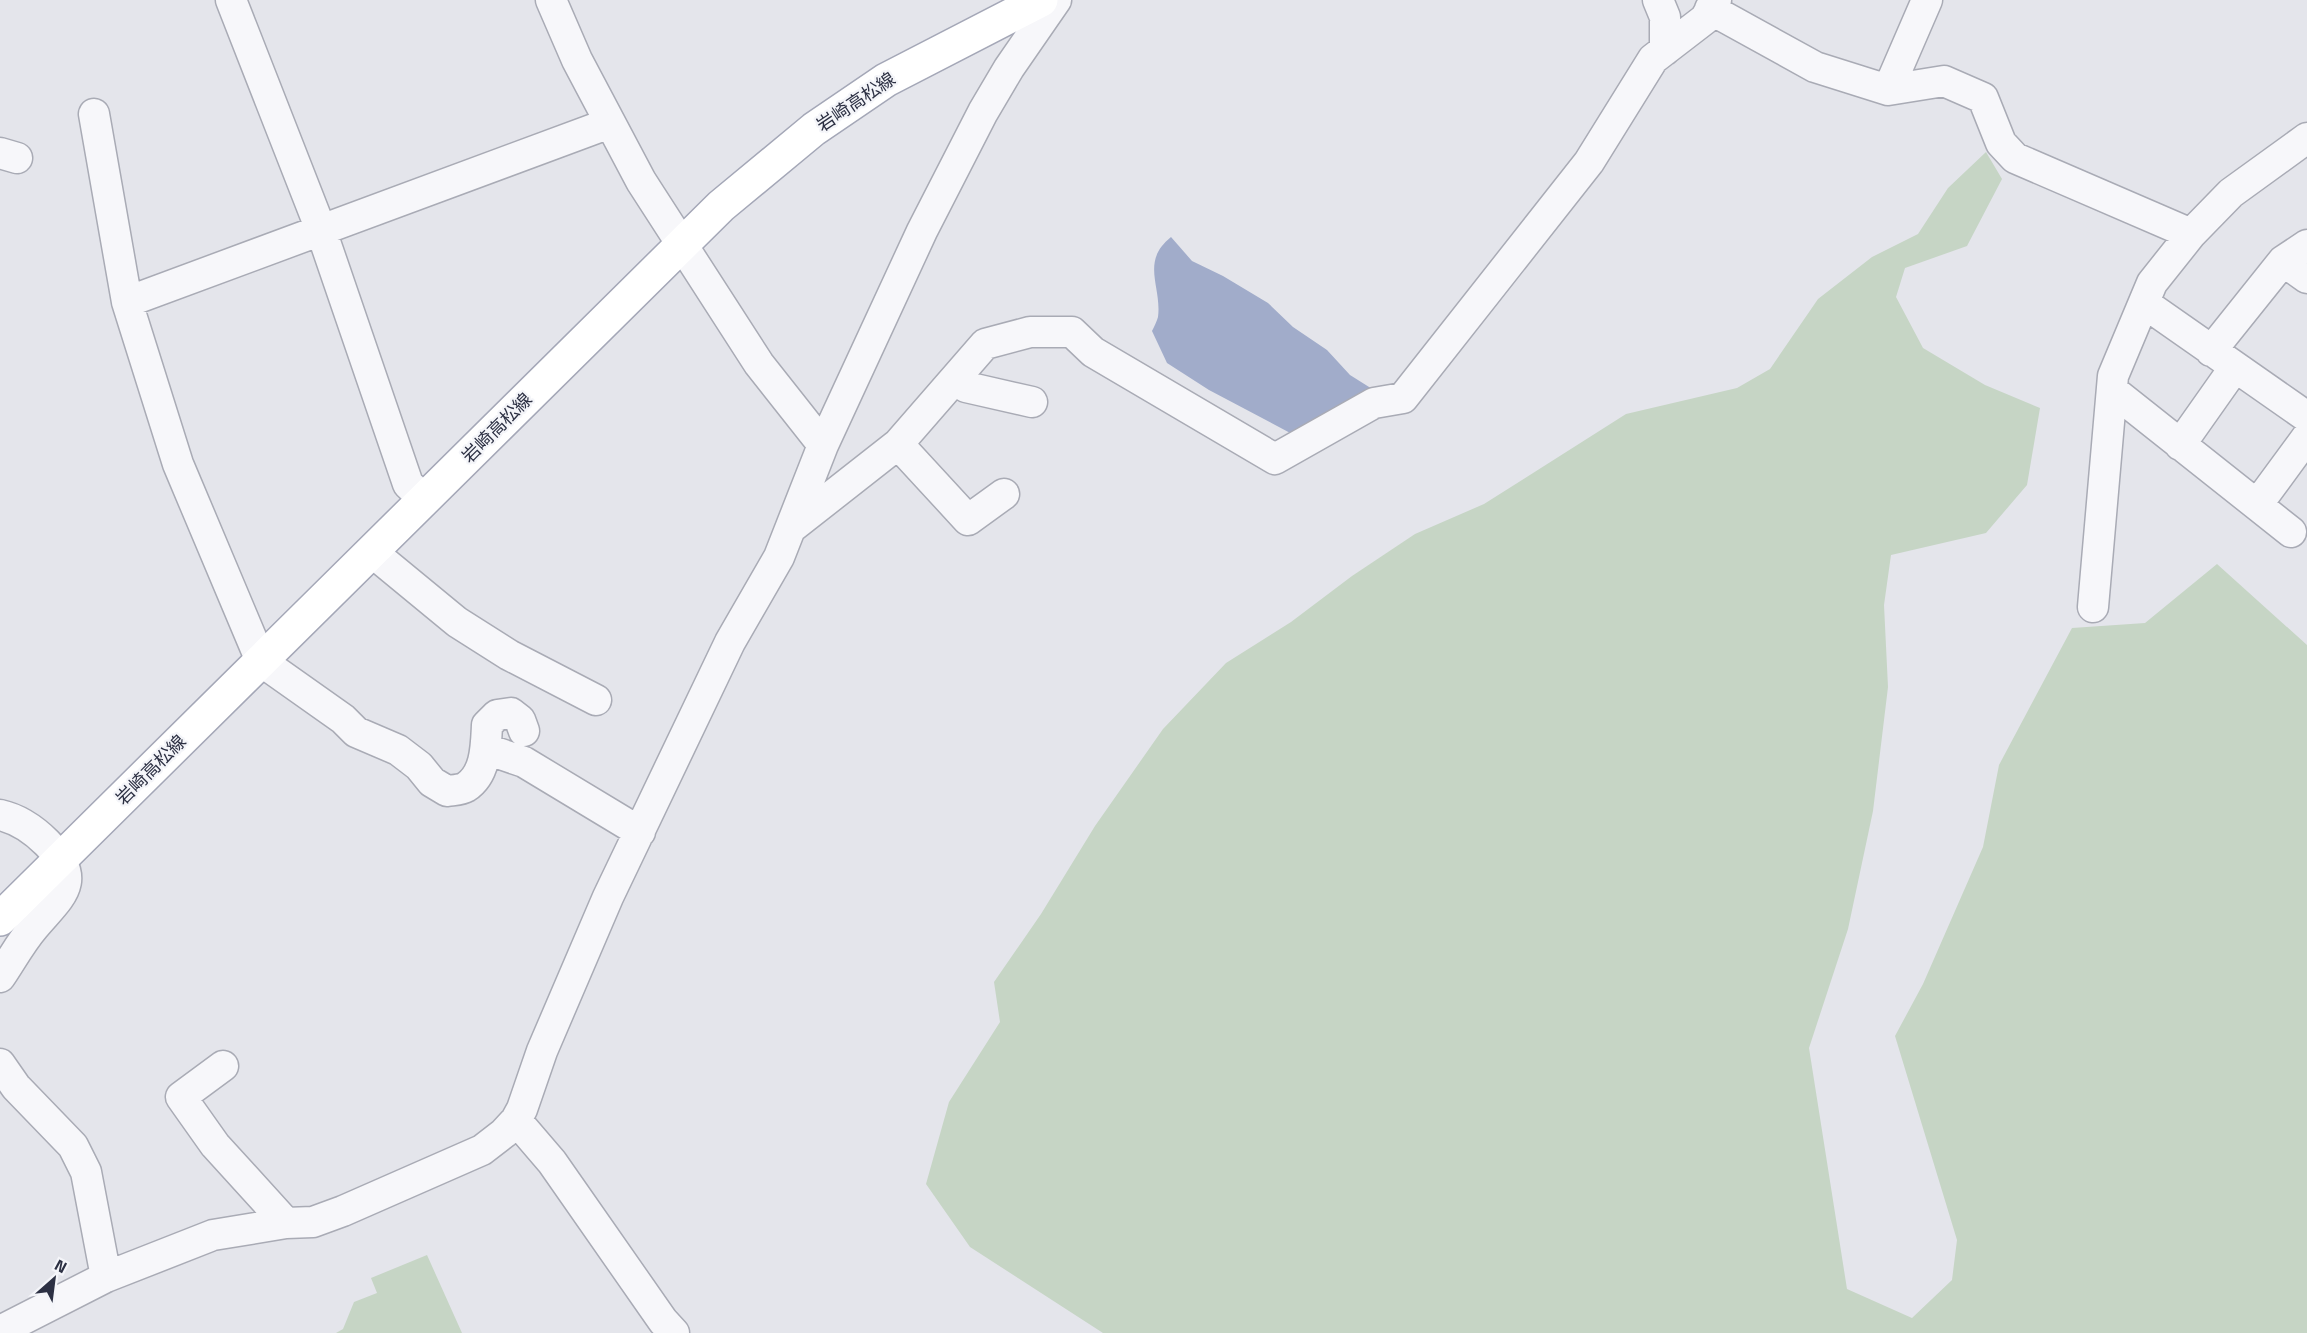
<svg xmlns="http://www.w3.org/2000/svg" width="2307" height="1333" viewBox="0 0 2307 1333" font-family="'Titillium Web','Noto Sans JP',sans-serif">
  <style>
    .green { fill: #c6d5c5 }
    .water { fill: #a1acca }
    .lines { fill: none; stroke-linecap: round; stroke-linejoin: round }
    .minor-casing { stroke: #a9abb5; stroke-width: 33 }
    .major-casing { stroke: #a4a7b7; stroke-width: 36 }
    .minor { stroke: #f7f7fa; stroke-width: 30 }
    .major { stroke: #fff; stroke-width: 33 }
    .labels { text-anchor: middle; stroke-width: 4.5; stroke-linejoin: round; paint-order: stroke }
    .street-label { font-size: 18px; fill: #2c3043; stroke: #f4f5f9 }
  </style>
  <rect width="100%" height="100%" fill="#e4e5eb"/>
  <!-- green -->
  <path class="green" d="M1986,152L2002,179L1967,246L1905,268L1896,297L1923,348L1985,385L2040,408L2027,485L1986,533L1891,555L1884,605L1888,687L1873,811L1848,929L1809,1048L1847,1289L1912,1318L1952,1280L1957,1240L1895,1036L1923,984L1983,847L1999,765L2072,628L2145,623L2217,564L2307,645V1333H1103L970,1247L926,1184L949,1102L1000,1022L994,982L1041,914L1095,826L1163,729L1226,663L1291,622L1352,576L1415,534L1484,504L1626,414L1737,388L1770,369L1818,299L1872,257L1918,234L1948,188Z
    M427,1255L462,1333H336L343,1329L354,1302L377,1293L371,1278Z"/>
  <!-- water -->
  <path class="water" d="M1171,237L1192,261L1223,276L1268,303L1293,327L1327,350L1350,375L1377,392L1294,435L1209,390L1167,363L1152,331C1154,327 1157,321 1158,317C1162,286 1140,262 1171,237Z"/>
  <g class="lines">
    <!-- minor casing -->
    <g class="minor-casing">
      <path id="minor" d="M231,0L321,230L408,484L425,500
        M551,0L577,60L641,181L759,364L823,445
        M1658,0L1665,17V50
        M1710,9L1815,67L1888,90L1944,81L1983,98L2001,143L2015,158L2191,234
        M1888,90L1927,0
        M94,114L127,302L178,464L261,661L343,719L356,732L398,750L419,766L432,782L447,791C453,790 461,790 466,787C486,774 486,746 487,725L497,715L511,713L520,720L524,731
        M0,153L17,158
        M2283,261L2307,278
        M127,302L610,123
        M2144,303L2307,417
        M2211,351L2283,261L2307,245
        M955,379L966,387L1032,402
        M2112,390L2291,532
        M898,444L968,520L1004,494
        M2180,445L2235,367
        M2257,505L2307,437
        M791,528L898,444L985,344L1030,332H1072L1093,352L1275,459L1374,403L1403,398L1589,162L1653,59L1705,19L1716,0
        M372,552L457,622L509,655L596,700
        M2093,607L2113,376L2152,283L2191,234L2231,193L2307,138
        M486,749L524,762L640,832
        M0,815C18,819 34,830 47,843C84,881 61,895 34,927C21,942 11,961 0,977
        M0,1064L16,1087L73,1146L86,1172L106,1277
        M223,1066L181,1097L215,1145L286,1223
        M516,1120L552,1162L663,1321L674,1333
        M0,1331L106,1277L213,1235L286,1223L313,1222L343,1211L482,1150L504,1133L516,1120L522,1109L542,1051L608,897L730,642L779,557L823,445L922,231L983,112L1009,68L1056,0"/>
    </g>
    <!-- major casing -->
    <g class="major-casing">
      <path id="major" d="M0,919L721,206L814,129L886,80L1041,0"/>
    </g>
    <!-- minor -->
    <use href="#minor" class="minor"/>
    <!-- major -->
    <use href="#major" class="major"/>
  </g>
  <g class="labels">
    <!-- street labels -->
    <g class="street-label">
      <text transform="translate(856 102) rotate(-34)" y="6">岩崎高松線</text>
      <text transform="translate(497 428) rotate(-45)" y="6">岩崎高松線</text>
      <text transform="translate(151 770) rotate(-45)" y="6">岩崎高松線</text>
    </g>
  </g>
  <!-- north arrow -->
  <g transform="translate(54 1279) rotate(28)" stroke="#f4f5f9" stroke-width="4.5" paint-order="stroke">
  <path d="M0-4.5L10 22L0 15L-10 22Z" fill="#2c3043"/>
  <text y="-9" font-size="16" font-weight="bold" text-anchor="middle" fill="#2c3043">N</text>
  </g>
</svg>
